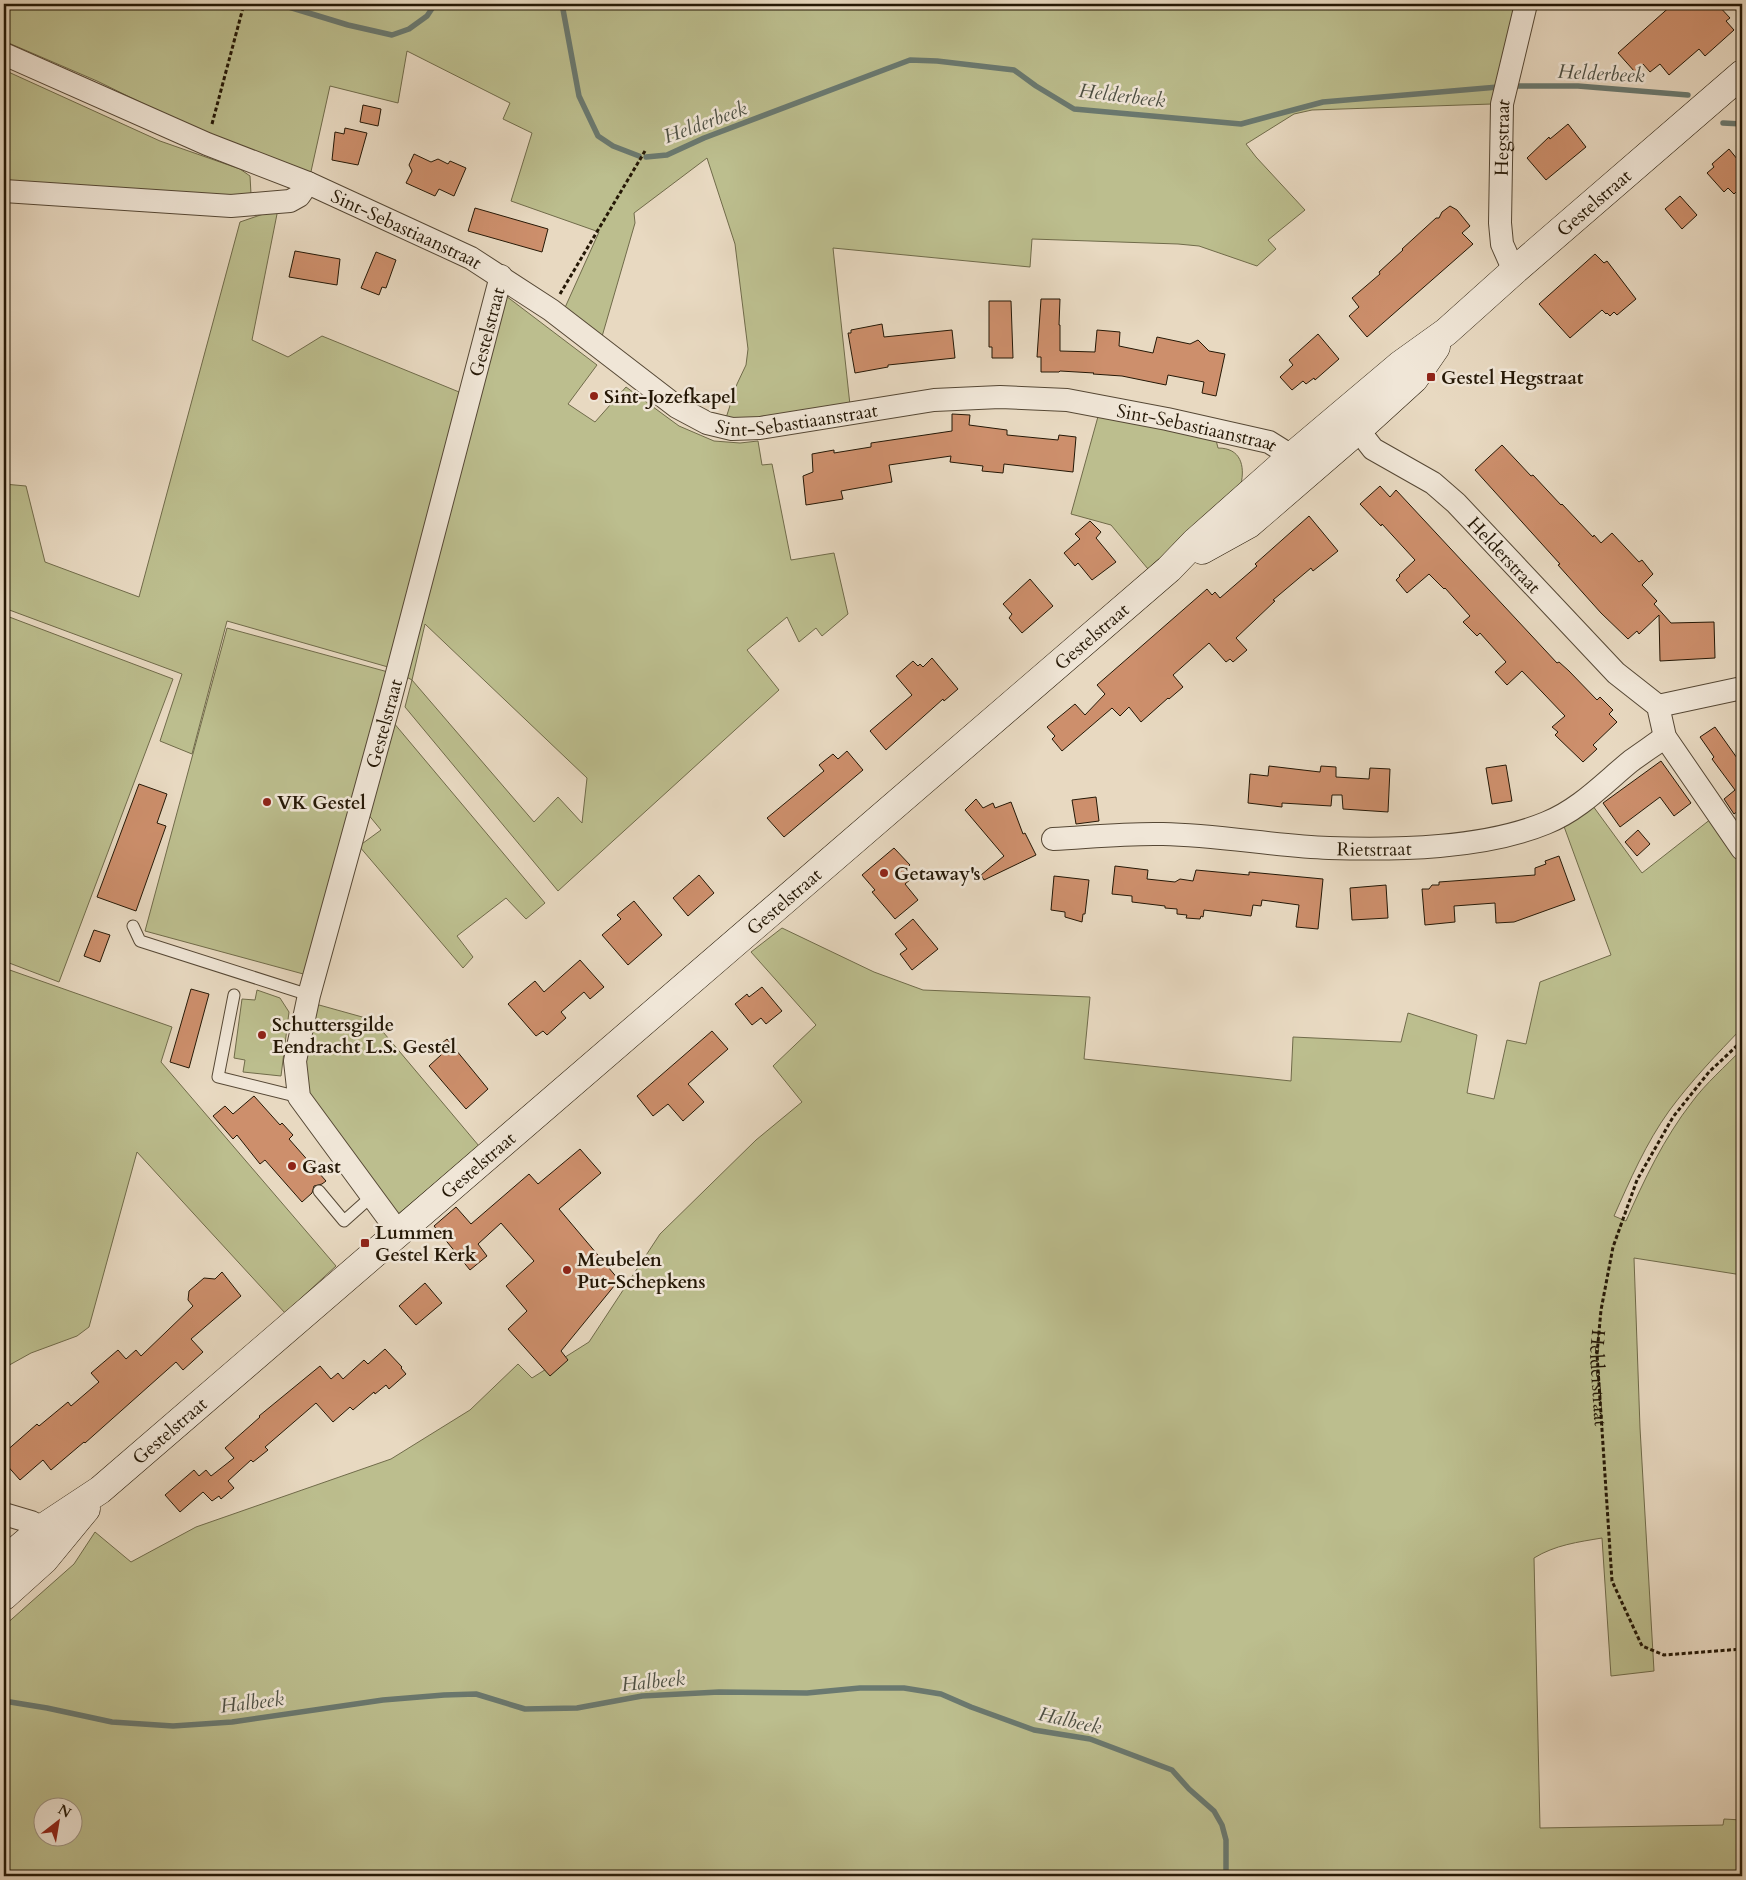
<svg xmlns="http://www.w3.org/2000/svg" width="1746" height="1880" viewBox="0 0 1746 1880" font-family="Cardo,serif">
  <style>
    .green { fill: #bcbe8e; stroke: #706b4a; fill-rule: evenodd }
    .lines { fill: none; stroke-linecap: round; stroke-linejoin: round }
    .stream { stroke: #6a7970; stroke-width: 5.5 }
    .building { fill: #cd8f6c; stroke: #251806 }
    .lane-casing { stroke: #564835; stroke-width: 13 }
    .street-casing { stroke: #564835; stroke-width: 24 }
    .secondary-casing { stroke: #251806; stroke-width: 29 }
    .path { stroke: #251806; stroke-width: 3; stroke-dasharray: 4 2.5; stroke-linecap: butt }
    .lane { stroke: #f0e6d7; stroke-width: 11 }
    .street { stroke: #f0e6d7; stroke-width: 22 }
    .secondary { stroke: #f0e6d7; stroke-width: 28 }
    .poi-dot { fill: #8f2418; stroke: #f0e6d7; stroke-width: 2 }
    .labels { text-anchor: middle; stroke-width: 5; stroke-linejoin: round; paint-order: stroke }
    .street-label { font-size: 19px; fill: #251806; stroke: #f0e6d7 }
    .poi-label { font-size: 19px; font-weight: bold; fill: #251806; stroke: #f0e6d7; text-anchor: start }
    .water-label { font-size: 20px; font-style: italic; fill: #4d5044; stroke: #f0e6d7 }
  </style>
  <rect width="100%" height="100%" fill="#e8d9c1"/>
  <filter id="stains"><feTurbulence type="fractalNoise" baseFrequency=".004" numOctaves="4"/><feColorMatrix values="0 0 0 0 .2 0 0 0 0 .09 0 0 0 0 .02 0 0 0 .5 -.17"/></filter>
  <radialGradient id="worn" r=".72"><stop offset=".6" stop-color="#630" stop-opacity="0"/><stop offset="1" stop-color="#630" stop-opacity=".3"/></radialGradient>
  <!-- green -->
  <path class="green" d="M4,4H1516L1492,104L1312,110L1294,114L1246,144L1256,157L1305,210L1268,240L1276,249L1257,266L1199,246L1178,244L1032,239L1030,267L833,248L850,405L725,421L737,384L746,365L748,349L735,244L707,158L634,213L635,223L601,340L563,312L599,232L511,201L532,133L503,119L510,103L407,51L398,103L330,86L310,176L189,126L97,81L4,41Z
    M4,70L160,141L240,169L250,176L251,194L241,201L4,180Z
    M278,209L252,340L288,357L322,336L464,394L506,296L597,365L568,404L595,422L626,387L679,426L714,441L740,443L758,441L762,465L772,464L791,560L834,553L848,614L822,636L816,628L799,642L787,617L747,650L779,690L558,891L405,707L412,680L388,667L227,621L192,754L160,741L182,674L4,608V484L26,486L45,562L139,597L240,222ZM425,624L587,778L582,823L558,797L534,822L412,680Z
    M1099,413L1216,440L1218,448C1241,448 1245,466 1241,484L1148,569L1111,525L1071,514Z
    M4,615L173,679L59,982L4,961Z
    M227,628L388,672L307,975L145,931Z
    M393,722L545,903L526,919L506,898L457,936L473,957L463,968L359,846L381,830L367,813Z
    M1590,802L1642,873L1716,815L1742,865V1028C1717,1054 1691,1081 1669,1111C1646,1143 1630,1180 1614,1216L1626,1221C1644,1180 1664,1138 1692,1102C1706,1083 1725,1067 1742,1049V1275L1634,1258L1640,1428L1654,1671L1611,1676L1602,1538C1578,1542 1555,1545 1534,1558L1540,1828L1723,1825L1724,1819L1742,1820V1876H4V1626L74,1564L95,1532L131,1562L196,1527L391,1459L470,1410L518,1364L532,1378L589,1342L660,1234L756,1140L802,1102L773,1066L816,1025L751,952L782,928L874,972L923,990L1090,997L1084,1059L1291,1081L1293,1037L1401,1042L1408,1013L1477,1035L1467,1093L1494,1099L1507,1040L1526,1044L1540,982L1611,955L1562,821ZM42,1808H72V1838H42Z
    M4,968L172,1027L161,1062L336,1266L285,1313L137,1152L89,1327L77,1336L31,1353L4,1368Z
    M257,990L280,998L289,1012L281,1076L243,1072L245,1060L234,1058L242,999L255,1000Z
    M312,1003L373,1020L479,1146L397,1215L313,1109L305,1075Z"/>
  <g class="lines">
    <!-- stream -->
    <path class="stream" d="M279,4L348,25L392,35L409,29L427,16L435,4
      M562,4L579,96L598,136L613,146L639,156
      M1512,86H1578L1688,95
      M1723,123L1742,124
      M646,157L667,155L704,138L910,60L937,61L1014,70L1036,86L1074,109L1241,124L1323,102L1498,87
      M4,1701L47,1708L112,1722L173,1726L232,1722L383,1700L444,1695L476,1694L525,1709L577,1708L642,1696L719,1692L807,1693L860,1688H904L941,1694L971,1707L1034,1730L1090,1739L1172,1770L1189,1789L1214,1811L1222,1825L1226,1840V1876"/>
  </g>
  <!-- building -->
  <path class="building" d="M1673,4H1717L1730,18L1726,21L1734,30L1705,56L1699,49L1669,75L1660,64L1650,72L1643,64L1635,72L1618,53Z
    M363,105L381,109L378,126L360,122Z
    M1568,124L1586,147L1546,180L1527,158L1549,137L1550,139Z
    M345,128L367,133L358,165L332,160L335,132L344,134Z
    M1729,149L1742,165V186L1734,194L1728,188L1724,192L1707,173L1714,167L1712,164Z
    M414,154L431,162L438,159L448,164L450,161L466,168L454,196L439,189L435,196L406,183L412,171L409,165Z
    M1680,196L1697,215L1682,229L1665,209Z
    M1450,206L1457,210L1470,226L1462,233L1473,244L1367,337L1349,316L1359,307L1352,298L1380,274L1379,272L1403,250L1402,249L1436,218H1439L1442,212Z
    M475,208L548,229L542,252L468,231Z
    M295,251L340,259L337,285L289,277Z
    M376,252L396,260L386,288L382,287L379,295L361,288Z
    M1595,254L1604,263L1607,261L1636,299L1617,315L1614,312L1610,316L1607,313L1606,314L1602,310L1570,338L1539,304Z
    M1041,299H1060L1059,325H1060V351L1095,352L1097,330L1120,332L1119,346L1153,353L1157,337L1190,344L1198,340L1209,351L1225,354L1216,396L1202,393L1204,382L1168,375L1166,385L1122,376L1093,374L1094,373L1060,371L1059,372H1041V357H1037Z
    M989,301H1011L1013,358H992V347H989Z
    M882,324L884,337L952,330L955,358L888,365V367L855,373L848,333H851V330Z
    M1318,334L1339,359L1315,380L1314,378L1306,384L1303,381L1292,390L1280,377L1293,365L1289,360Z
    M952,414L970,415L969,425L1007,430V435L1058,440L1059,435L1076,437L1073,472L1004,464L1003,473L982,471L983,466L950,462L951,456L889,465L892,482L841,491L843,499L806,505L803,476L813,472L812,454L834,450V453L871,447V443L952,431Z
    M1502,445L1531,476L1533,475L1561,505L1562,504L1593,537L1594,535L1601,543L1612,533L1639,562L1642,560L1653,574L1642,585L1657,601L1654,604L1671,623L1714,622L1715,658L1660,661L1659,615L1639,634L1637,631L1628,639L1601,613L1558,565L1560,564L1475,470Z
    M1380,486L1390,497L1396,490L1557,663L1559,662L1569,671L1597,700L1600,697L1613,710L1609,714L1617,722L1593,745L1597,749L1583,762L1555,735L1558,732L1552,727L1565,716L1522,671L1507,685L1495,672L1506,662L1480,633L1477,636L1463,622L1470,616L1445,588L1444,589L1429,574L1407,593L1396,580L1400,576L1399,575L1415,560L1382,524L1381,526L1360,504Z
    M1309,516L1338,551L1313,571L1311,568L1273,600L1275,601L1236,638L1247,650L1233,662L1230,659L1226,662L1209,643L1173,675L1183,687L1169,699L1168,698L1141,722L1129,707L1120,716L1112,708L1062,751L1052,739L1055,736L1047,727L1075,704L1085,715L1105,694L1097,685L1207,589L1212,595L1215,592L1220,598L1257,566L1255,564Z
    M1090,521L1101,532L1096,538L1116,562L1092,580L1078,563L1075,566L1064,553L1080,539L1075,534Z
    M1030,579L1053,606L1022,633L1009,618L1012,614L1003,604Z
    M932,658L958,689L944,701L943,699L886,750L870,731L912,695L896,676L913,661L918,666L920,664L923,667Z
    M1715,727L1742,765V808L1734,814L1724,799L1735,790L1712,759L1714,757L1700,737Z
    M847,751L863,770L784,837L767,818L824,771L819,765L833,754L838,759Z
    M1661,761L1691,803L1674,816L1660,797L1620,827L1603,803Z
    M1506,765L1512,801L1492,804L1486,768Z
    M1269,766L1320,772L1321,766L1336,767V777L1369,779L1370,768L1390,769L1388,812L1343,809L1342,795H1332L1331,806L1282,803V807L1248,803L1250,774L1268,776Z
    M139,784L167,794L157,823L166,826L136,911L97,897Z
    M1096,797L1099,821L1076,824L1072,800Z
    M976,799L983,808L993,803L995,808L1011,802L1023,834L1025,833L1036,855L984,880L981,875L1004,856L965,810Z
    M1638,830L1650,844L1637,856L1625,842Z
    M894,848L910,865L904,870L911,879L905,884L918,900L895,919L872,892L875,890L862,875Z
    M1559,856L1575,900L1514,922L1496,923L1495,903L1454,906L1455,922L1425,925L1422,889H1429L1432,885H1439V882L1535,875V868L1546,864L1545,861Z
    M1115,866L1148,870L1147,879L1175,882L1180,879L1193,881L1196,870L1249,875V872L1323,879L1318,929L1296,927L1299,905L1262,900L1261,906L1253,905L1251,916L1204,910L1203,917L1201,916L1200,919L1186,918L1187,915L1177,914V909L1165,908V906L1132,902V896L1112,894Z
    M699,875L714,893L688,916L673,898Z
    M1054,876L1089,880L1085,914H1083L1082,922L1065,917V912L1051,910Z
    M1386,885L1388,918L1352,920L1350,888Z
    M634,901L662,935L628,965L602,935L621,919L617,915Z
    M913,919L938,949L912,970L900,954L907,949L895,934Z
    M94,930L110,935L100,962L84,956Z
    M580,960L604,987L590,999L584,992L561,1012L566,1018L547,1035L543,1031L536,1036L508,1004L535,981L544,992Z
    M762,987L782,1011L766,1024L761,1018L752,1025L735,1004L747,994L749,997Z
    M191,989L209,994L189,1068L170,1062Z
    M712,1031L728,1049L688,1084L704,1102L683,1121L668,1104L653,1116L637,1096Z
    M447,1039L488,1089L466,1109L429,1066L441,1055L436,1048Z
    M254,1096L280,1125L282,1123L293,1135L289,1139L326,1181L322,1184L314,1186L312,1193L302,1202L265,1160L260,1164L237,1135L233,1139L213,1116L225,1106L233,1114Z
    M580,1149L601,1173L559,1209L619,1280L561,1351L568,1360L550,1376L508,1329L527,1311L506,1286L534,1261L501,1223L478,1244L487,1256L470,1270L434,1226L456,1207L471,1224L529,1174L538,1184Z
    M222,1272L241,1296L191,1339L203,1352L183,1370L176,1362L85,1443L84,1442L51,1470L43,1460L20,1480L4,1462V1453L37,1424L39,1426L68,1402L71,1406L99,1382L91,1373L118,1350L126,1359L136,1350L141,1356L193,1306L188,1300L189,1291L204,1278L215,1279Z
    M425,1283L442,1303L416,1325L399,1306Z
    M385,1349L402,1367L401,1368L406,1374L389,1389L386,1385L375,1394L374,1392L353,1410L350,1407L333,1422L316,1403L265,1447L268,1450L253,1462L251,1460L228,1481L234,1488L221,1499L219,1496L212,1501L203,1492L180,1512L165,1495L194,1470L199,1476L206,1470L211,1476L234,1458L225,1448L260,1417L259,1416L320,1366L331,1379L338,1373L343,1379L364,1360L368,1364Z"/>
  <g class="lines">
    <!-- lane casing -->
    <g class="lane-casing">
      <path id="lane" d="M133,926L140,941L309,995
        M234,995L218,1077L299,1097
        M319,1191L344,1221L372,1196"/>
    </g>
    <!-- street casing -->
    <g class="street-casing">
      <g id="street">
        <path id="s2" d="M4,54L207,144L308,183L471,258L551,310L677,407L707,423L732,429L760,428L934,400L1000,397L1067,400L1167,419L1269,442L1285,452L1301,468"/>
        <path d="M4,191L231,206L290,201L299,196L308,183"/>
        <path id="s3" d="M1514,271L1502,244L1500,223L1502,104L1526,4"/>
        <path id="s4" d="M1348,417L1373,449L1433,483L1456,503L1616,673L1658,706L1665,737L1742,849"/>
        <path d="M1658,706L1742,688"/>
        <path id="s5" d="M1053,839C1090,837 1127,833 1163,834C1219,835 1274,846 1329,848C1397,850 1483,849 1546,823C1579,810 1604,783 1631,761C1642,753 1654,745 1665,737"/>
        <path id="s6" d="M399,1233L299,1097L295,1061L309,995L389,704L501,276"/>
        <path d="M4,1514L31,1522L58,1535"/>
      </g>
    </g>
    <!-- secondary casing -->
    <g class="secondary-casing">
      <g id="secondary">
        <path d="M1202,550L1249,524L1358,430L1414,379L1436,347"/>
        <path id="s7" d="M4,1561L44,1527L100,1490L1169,569L1195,542L1291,457L1400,365L1446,332L1514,271L1742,74"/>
        <path d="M4,1596L44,1560L86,1509"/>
      </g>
    </g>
    <!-- path -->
    <g class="path">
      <path d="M212,124L244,4"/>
      <path d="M560,294L645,151"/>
      <path id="s1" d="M1742,1041L1709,1072L1673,1117L1637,1180L1613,1247L1601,1310L1597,1354L1612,1581L1642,1646L1664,1655L1742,1649"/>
    </g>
    <!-- lane -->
    <use href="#lane" class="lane"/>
    <!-- street -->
    <use href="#street" class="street"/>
    <!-- secondary -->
    <use href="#secondary" class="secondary"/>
  </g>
  <!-- markers -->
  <g class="poi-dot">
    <rect x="1426" y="372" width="10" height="10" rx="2.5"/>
    <circle cx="594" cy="396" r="5"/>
    <circle cx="267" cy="802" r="5"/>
    <circle cx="884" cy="873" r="5"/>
    <circle cx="262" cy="1035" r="5"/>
    <circle cx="292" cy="1166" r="5"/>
    <rect x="360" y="1238" width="10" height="10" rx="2.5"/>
    <circle cx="567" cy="1270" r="5"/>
  </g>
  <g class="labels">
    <!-- street labels -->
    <g class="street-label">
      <text dy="7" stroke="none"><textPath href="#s3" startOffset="136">Hegstraat</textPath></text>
      <text dy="7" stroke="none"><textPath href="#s7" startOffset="2092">Gestelstraat</textPath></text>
      <text dy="7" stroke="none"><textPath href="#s2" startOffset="439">Sint-Sebastiaanstraat</textPath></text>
      <text dy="7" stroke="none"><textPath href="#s6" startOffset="959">Gestelstraat</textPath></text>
      <text dy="7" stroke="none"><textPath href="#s2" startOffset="889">Sint-Sebastiaanstraat</textPath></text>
      <text dy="7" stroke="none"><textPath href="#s2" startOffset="1294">Sint-Sebastiaanstraat</textPath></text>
      <text dy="7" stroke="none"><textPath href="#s4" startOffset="211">Helderstraat</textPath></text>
      <text dy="7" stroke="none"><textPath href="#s7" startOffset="1428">Gestelstraat</textPath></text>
      <text dy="7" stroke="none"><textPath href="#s6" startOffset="554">Gestelstraat</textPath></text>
      <text dy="7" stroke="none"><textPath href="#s5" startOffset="322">Rietstraat</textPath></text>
      <text dy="7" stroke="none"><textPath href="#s7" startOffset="1022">Gestelstraat</textPath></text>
      <text dy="7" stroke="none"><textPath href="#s7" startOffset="618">Gestelstraat</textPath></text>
      <text dy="7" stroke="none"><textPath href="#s1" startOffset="379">Helderstraat</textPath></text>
      <text dy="7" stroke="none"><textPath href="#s7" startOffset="211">Gestelstraat</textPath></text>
    </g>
    <!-- poi labels -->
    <g class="poi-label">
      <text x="1441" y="384">Gestel Hegstraat</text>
      <text x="604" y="403">Sint-Jozefkapel</text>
      <text x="277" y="809">VK Gestel</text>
      <text x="894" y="880">Getaway's</text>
      <text x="272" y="1031">Schuttersgilde<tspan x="272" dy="22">Eendracht L.S. Gestel</tspan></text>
      <text x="302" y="1173">Gast</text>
      <text x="375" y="1239">Lummen<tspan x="375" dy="22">Gestel Kerk</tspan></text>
      <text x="577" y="1266">Meubelen<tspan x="577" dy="22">Put-Schepkens</tspan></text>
    </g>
    <!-- water labels -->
    <g class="water-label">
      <text transform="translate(1601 73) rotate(3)" y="7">Helderbeek</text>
      <text transform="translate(1122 95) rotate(7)" y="7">Helderbeek</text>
      <text transform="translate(705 122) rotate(-20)" y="7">Helderbeek</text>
      <text transform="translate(653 1681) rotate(-6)" y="7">Halbeek</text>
      <text transform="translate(252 1702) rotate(-7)" y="7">Halbeek</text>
      <text transform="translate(1070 1720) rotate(13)" y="7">Halbeek</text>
    </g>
  </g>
  <!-- margin -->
  <rect width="1746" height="1880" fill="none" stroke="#e8d9c1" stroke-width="20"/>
  <rect x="5" y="5" width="1736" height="1870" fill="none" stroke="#251806" stroke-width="2.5"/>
  <rect x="10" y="10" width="1726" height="1860" fill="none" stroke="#251806"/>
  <!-- north arrow -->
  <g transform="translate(58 1822) rotate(31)"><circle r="24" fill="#f0e6d7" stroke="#9f9483"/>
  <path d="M0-4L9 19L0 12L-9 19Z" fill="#8f2418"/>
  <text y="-8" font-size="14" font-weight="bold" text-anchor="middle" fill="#251806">N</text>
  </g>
  <rect width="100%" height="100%" filter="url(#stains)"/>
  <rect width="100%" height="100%" fill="url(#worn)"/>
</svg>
